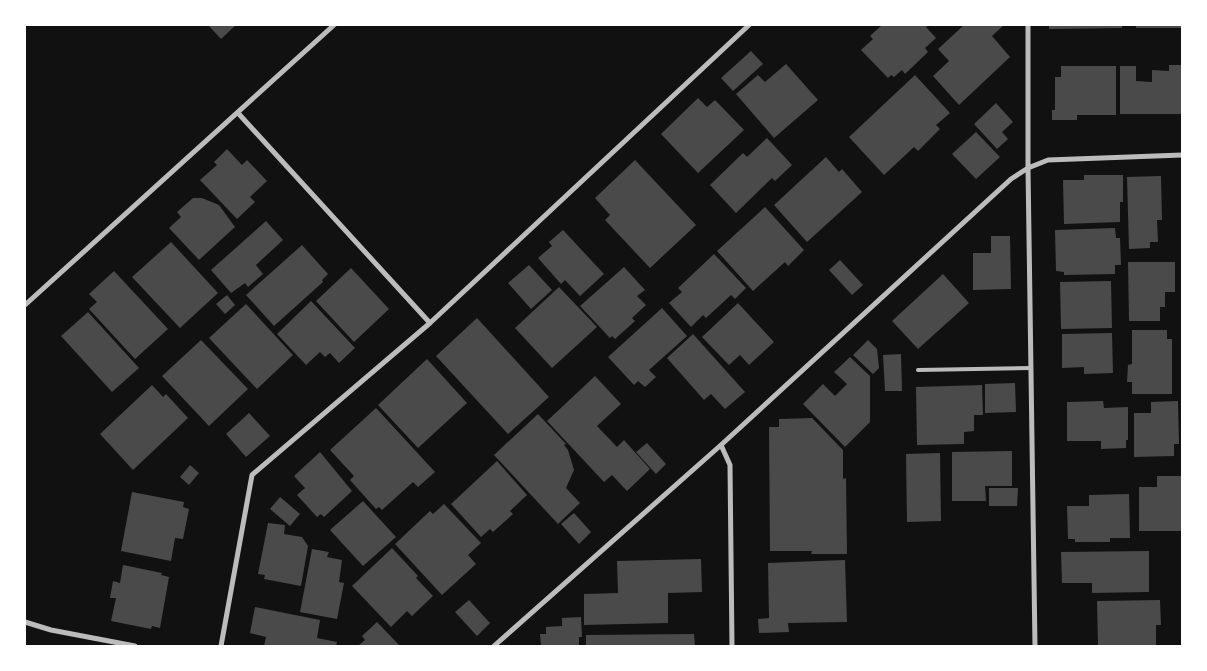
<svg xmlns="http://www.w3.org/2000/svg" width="1207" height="671" viewBox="0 0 1207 671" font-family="'Varela Round',sans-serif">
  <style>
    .building { fill: #4a4a4a }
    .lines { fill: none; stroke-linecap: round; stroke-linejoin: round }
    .service { stroke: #bcbcbc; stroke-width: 4 }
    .minor { stroke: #bcbcbc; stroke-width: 5 }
  </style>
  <rect width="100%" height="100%" fill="#111"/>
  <!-- building -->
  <path class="building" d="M208,25H236L221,39Z
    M882,25H929L926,27L936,38L925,48L928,52L905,74L902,70L894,77L891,75L888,78L861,50L873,39L870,36Z
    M964,25H1004L992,36L1010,57L959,105L933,76L949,61L938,49Z
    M1049,25H1122V28L1049,29Z
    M1136,25H1182V28H1136Z
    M751,51L763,64L733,91L721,78Z
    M786,64L818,100L774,138L736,94L758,75L765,82Z
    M1169,65H1182V114H1120V66H1136V81L1152,82V70L1169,71Z
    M1061,66H1116V115H1077V120H1052V110H1055V77H1061Z
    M915,75L950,113L936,125L940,129L918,151L914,147L884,175L849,137Z
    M698,98L707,107L715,100L744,130L698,173L661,134Z
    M996,103L1013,122L1002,132L1008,139L997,149L974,124Z
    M976,132L1000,157L976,179L952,154Z
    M767,138L792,165L775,181L772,178L736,213L710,185L743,153L747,157Z
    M227,149L242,165L247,160L267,181L250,197L255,202L237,219L200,180L217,165L214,162Z
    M826,157L839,172L842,169L862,192L807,242L774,205Z
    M635,160L696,225L650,268L605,220L610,215L595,198Z
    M1084,175H1123V202H1120V222L1064,224L1063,180H1084Z
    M1161,176L1162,220H1157L1158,242H1150V248L1129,249L1127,177Z
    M193,198H202L219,205L235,227L199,260L169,228L181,217L177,212Z
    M765,207L804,250L788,266L785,262L753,291L717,251Z
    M266,221L283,240L256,265L263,274L248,287L245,283L231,293L211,270Z
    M1115,228L1116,238H1120L1121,265H1115V274L1064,275V272L1056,271L1055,230Z
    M563,230L604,274L580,296L565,280L561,284L538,258L552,246L549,242Z
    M991,236H1010L1011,289L973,290V253H991Z
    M171,242L218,293L180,328L132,277Z
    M302,245L328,274L322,280L323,282L274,326L246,295Z
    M714,254L746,288L735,299L731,295L706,318L703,315L691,327L669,303L682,292L678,288Z
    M840,260L863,285L852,295L829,270Z
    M1128,262H1175V292H1165V307H1160V321H1129Z
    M529,265L552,290L531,309L508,283Z
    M624,267L645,290L637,296L646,305L632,318L635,321L615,339L612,336L610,338L580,306Z
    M351,268L389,309L354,342L316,301Z
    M114,271L168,329L135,359L89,309L97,302L89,294Z
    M943,274L969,303L918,349L892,321Z
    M1111,281L1112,328L1061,329L1060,282Z
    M559,287L597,327L552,368L515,328Z
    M227,295L235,305L225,314L216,304Z
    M311,301L355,348L339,363L330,353L325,357L320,352L306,365L277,334Z
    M738,303L774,342L749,365L740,355L729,365L702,337Z
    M246,304L293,355L257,389L209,338Z
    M662,308L687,336L649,370L656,377L645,387L638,381L634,385L608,357Z
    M88,312L139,368L112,392L61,336Z
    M477,318L549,397L508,434L436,356Z
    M1132,330H1167V339H1172V394H1132V382H1127L1128,365L1132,364Z
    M1112,333L1113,373L1084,374V367L1062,368V334Z
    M693,334L745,392L725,409L711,394L704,400L667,358Z
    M201,340L248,389L209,426L162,376Z
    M868,340L877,349L879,368L873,374L853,355Z
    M901,354L902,391H885L883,355Z
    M850,357L870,376V422L845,447L803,404L823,384L835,396L847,384L834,372Z
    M427,359L467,403L418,448L378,405Z
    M595,376L621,404L597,426L617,447L624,440L650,469L627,491L612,475L604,482L547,421Z
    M1015,383L1016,412L985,413V384Z
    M152,385L163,397L166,394L188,418L133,470L100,434Z
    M982,385L983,415H974V431L964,432V444L917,445L916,387Z
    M1103,401L1104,408L1128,407V440H1126V448L1101,449V441H1067V402Z
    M1178,401L1179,444H1174V456L1134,457V413H1151V402Z
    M376,408L435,472L418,487L413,482L382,510L379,507L376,509L350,480L354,476L330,450Z
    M249,413L270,436L246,457L226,434Z
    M538,414L566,444L564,445L568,450L574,470L566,488L580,503L558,524L494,455Z
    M812,418L843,450V479L846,478L847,554H811L812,551H770L769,427H779V419Z
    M647,443L666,464L656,474L636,452Z
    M1012,451V486H985L986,501H952V452Z
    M320,452L352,491L324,517L321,514L317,517L297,495L305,488L294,476Z
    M940,453L941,521L907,522L906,454Z
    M497,461L527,495L510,511L513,514L493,532L490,529L481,537L451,504Z
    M190,465L199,473L189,485L180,477Z
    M1157,476H1182V531H1139V487H1157Z
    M989,488H1018L1017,506H989Z
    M132,492L184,502L183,507L189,509L183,539L175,538L171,561L121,551Z
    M1129,494L1130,538H1110V542H1075V539H1068L1067,506H1089V495Z
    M280,497L300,514L290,526L270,509Z
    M363,501L396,537L363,566L330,530Z
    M444,504L481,543L468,555L476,564L442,595L395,544L430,511L433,514Z
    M574,513L591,532L579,544L561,524Z
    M268,523L285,525L284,534L302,537L308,546L301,586L264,579L265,575L258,574Z
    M392,548L418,576L416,578L433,596L412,616L407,611L391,627L352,586Z
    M312,549L329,552L327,557L342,560L339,582L344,583L337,619L300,612Z
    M1149,551V592L1092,593V583H1062L1061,552Z
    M701,559L702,592L668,593V623L584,625V594L618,593L617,561Z
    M845,560L847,622L788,623L789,632L759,633L758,619L769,618L768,563Z
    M123,565L162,573L161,575L169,577L160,628L152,626L151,629L111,621L116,598H110L113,581L120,583Z
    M469,600L490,623L477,636L455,612Z
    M1160,600L1161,625H1156V646H1098L1097,601Z
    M255,607L320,620L317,638L337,642L336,646H264L266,637L250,633Z
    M581,617L582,637H579V646H541L540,634H546V627L562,626V618Z
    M377,622L400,646H358L365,640L362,636Z
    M694,634L695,646H586V635Z"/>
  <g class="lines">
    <!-- service -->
    <path class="service" d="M918,370L1031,368"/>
    <!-- minor -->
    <path class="minor" d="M1028,25V168L1035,646
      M238,113L430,323
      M25,305L334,25
      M721,445L730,465L732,646
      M25,622L51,630L135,646
      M221,646L252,475L430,323L749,25
      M494,646L721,445L1011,179L1028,168L1048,160L1182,155"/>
  </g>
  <!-- border -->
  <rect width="1207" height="671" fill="none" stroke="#ffffff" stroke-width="52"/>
</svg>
